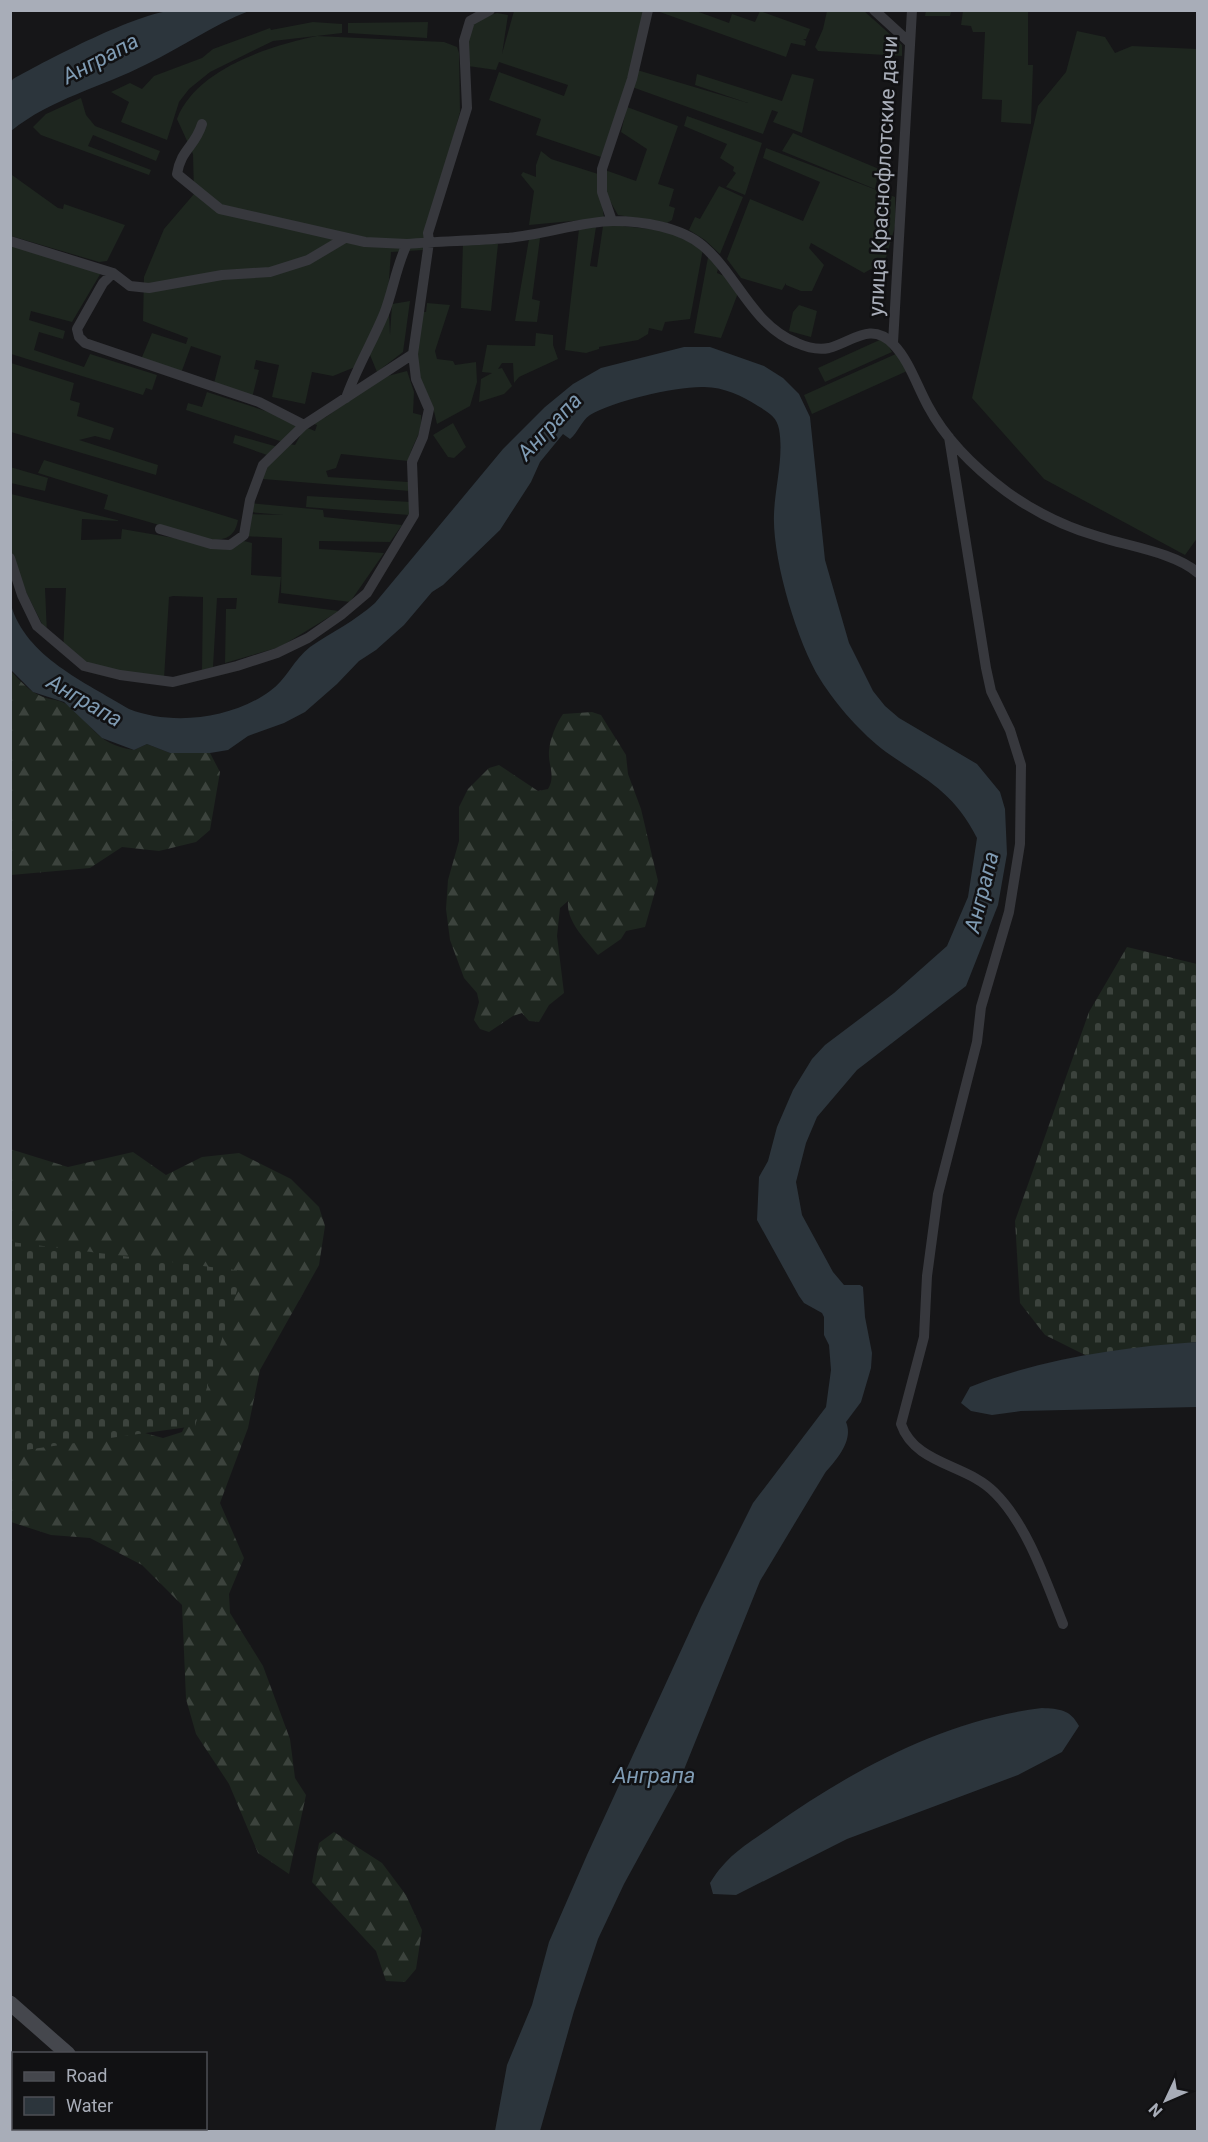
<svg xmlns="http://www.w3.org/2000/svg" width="1208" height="2142" viewBox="0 0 1208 2142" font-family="Roboto,sans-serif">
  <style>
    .forest { fill: url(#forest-firs) }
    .cemetery { fill: url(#cemetery-stones) }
    .garden { fill: #1e261f }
    .water { fill: #2c353c }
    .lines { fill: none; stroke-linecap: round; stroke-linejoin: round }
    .street { stroke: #37383d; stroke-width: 10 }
    .secondary { stroke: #45474d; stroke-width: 15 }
    .labels { text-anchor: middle; stroke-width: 5; stroke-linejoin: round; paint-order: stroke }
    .street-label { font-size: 21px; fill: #a8adb8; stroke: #111113 }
    .water-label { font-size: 22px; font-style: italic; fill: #7f9bb3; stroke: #111113 }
  </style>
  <defs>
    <pattern id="forest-firs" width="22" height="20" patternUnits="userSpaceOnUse" patternTransform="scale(1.5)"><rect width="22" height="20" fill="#1e261f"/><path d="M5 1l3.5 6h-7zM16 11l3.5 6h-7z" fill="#3c433d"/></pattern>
    <pattern id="cemetery-stones" width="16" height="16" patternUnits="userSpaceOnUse" patternTransform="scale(1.5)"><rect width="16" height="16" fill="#1e261f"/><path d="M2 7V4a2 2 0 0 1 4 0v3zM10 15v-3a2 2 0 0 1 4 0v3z" fill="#3c433d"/></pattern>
  </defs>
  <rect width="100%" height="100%" fill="#161618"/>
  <!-- forest -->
  <path class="forest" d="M10,670C20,681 30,692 43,697C51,700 58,699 66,704C93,722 93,744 134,750L147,744L170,753H210L220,772L210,830L196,842L159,851L122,847L90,868L11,875Z
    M592,712L601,715L626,755L628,774L641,809L658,881L645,927L626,931L621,939L598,955C585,939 566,921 568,901L560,908L557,936L564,993L549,1005L539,1022L529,1021L522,1013L513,1016L489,1032L480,1029L474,1020L479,1002L477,993L464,978L450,940L446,909L448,880L459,841V807L468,789L489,768L499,765L538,791L548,789C556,776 548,766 549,751C550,739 556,724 563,714Z
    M10,1149L68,1167L133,1152L166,1175L202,1157L239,1153L291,1179L319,1207L325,1226L319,1265L260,1370L248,1428L220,1503L244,1558L229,1594L230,1613L263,1666L290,1739L295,1778L306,1795L289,1874L258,1853L229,1784L196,1734L186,1699L182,1605L142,1565L90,1538L51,1535L11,1522V1406L99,1400L145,1433L163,1438L182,1432L190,1415L11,1255Z
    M334,1832L382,1863L406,1895L422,1930L416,1969L405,1982L386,1981L376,1951L312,1882L319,1843Z"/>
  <!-- cemetery -->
  <path class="cemetery" d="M1127,947L1197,964V1342L1087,1356L1045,1335L1020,1303L1015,1221L1089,1012Z
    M11,1242L243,1271L195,1426L11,1452Z"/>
  <!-- garden -->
  <path class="garden" d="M514,11H645L631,71L601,157L536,135L541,119L489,100L499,72L564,96L568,85L499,62L496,70L461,65L462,43L478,18L497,13L508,15L502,54Z
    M657,11H696L729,23L732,14L755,22L760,11L810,29L806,39H803L806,41L805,46L791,43L786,57Z
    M827,11H864L902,45V56L818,51L815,47L823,29Z
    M926,11H1028V65H1033L1031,124L1001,122L1002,100L982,99L985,32H973L971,26L961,25L963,11L951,12L950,16H925Z
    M313,22L342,24V33L273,41L210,72L189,89L179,102L167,140L121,122L129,102L111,92L130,83L142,89L154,76L202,58L213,49L270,28L271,30Z
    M428,22L427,38L348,33V23Z
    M1077,31L1105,37L1115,53L1132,46L1197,49L1198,537L1185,555L1044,479L972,398L1038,106L1066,72Z
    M317,36L444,42L457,47L459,53L460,112L423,250L391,252L388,294L390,335L392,304L410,301L403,352L377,372L370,355L365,363L333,376L312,372L305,404L272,397L279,365L256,360L254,369L259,370L252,398L213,387L221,356L191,346L180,376L140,362L152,333L186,344L188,338L143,321L144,277L164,229L194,194L193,154L177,119C196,69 269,46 317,36Z
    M637,70L748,103L695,85L697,74L782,101L792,74L814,79L802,133L773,122L778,112L772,110L763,134L632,87Z
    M81,98L86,115L95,126L160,151L156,161L93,135L88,146L151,170L149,175L41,135L33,127L46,114Z
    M627,107L678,126L658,184L674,189L669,206L675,208L672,220L667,223L618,215L606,194L605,170L636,181L647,149L621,132Z
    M687,116L762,143L745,195L726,187L736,173L733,171L734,167L720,158L727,144L684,126Z
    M793,133L879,169L875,189L782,151Z
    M766,148L895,197L896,223L885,261L864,273L811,243L809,248L824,265L812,291H801L786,285V283L782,290L741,278L727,259L750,199L803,221L820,182L763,158Z
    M541,151L551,159L598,174L604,218L529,225L534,191L521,175L523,172L536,177V165Z
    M12,175L58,208L63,209L64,204L125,225L107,261L99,262L11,236Z
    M719,186L743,197L720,254L705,240L689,230L695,217L700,219Z
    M614,225L667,231L703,249L690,319L665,322L662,331L649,328L648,334L638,340L599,347V349L586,353L565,350L579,229L596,227L590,266L597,267L603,226Z
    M540,238L532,299L540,301L537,322L515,321L529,239Z
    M463,242L498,244L491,311L461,308Z
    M10,243L102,271L72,322L31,311L29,320L65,331L63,339L39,332L34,350L84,367L90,354L157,375L152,390L146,388L143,395L11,354Z
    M709,252L719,263L717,273L727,277L738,293L721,338L694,333Z
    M427,303L450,305L435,351L437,359L453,361L455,365L476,362L477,382L470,406L437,424L433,407L414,364L419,312H426Z
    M799,305L817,311L811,337L789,331L793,312Z
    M536,333L553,335V345L558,359L519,377L514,383L513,363H502L498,369L502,368L512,386L504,394L479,402L481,379L492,373L482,372L487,345L535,346Z
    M884,338L892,352L825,382L818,368Z
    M898,353L907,371L812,414L804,395Z
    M11,363L74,383L70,400L80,403L77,416L114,428L110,440L95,436L79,440L158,465L156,475L11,432Z
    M407,371L414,392L413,413L421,415C423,434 412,443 408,461L341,454L336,468L326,471L328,477L408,482L410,491L263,479L261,472L289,444L295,445L305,427L315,431L317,425L311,423L326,417L380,378Z
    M207,392L275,414L298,424L283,442L186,410L188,403L202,407Z
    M453,423L466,447L454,458L448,457L433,435Z
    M235,435L278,447L267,455L233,443Z
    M44,460L238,520C235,536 227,540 211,540L104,509L108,495L38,473Z
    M10,467L48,478L45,491L11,483Z
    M11,494L121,521L82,519L81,540L121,539L122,529L221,546L240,540L252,543L251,575L281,577L278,603L339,611L280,647L225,663L226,609H236L237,598H217L213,667L202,670L203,597L173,596L169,597L164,679L120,674L63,654L66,588H45L47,634L11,562Z
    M307,496L411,502L409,515L306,507Z
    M250,503L323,510L324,517L402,525L390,542L319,541V549L384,553L350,602L281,593L282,538L244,536L248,514L283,515L249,512Z"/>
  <!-- water -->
  <path class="water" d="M175,10L249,11C213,25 182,47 147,64C100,88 52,98 11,131V82L13,79C49,59 136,13 175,10Z
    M684,347H710L764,366L783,378L799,394L810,417L825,560L849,643L873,691L885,706L899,718L977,764L1000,792L1005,809L1007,854L998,905L966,986L857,1070L817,1117L806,1143L796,1182L802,1215L833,1272L844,1285H860L863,1287L865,1317L872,1353L871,1368L861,1402L846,1422C854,1441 836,1460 825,1473L760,1581L677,1787L624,1884L598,1939L574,2011L540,2131H495L507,2065L532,2005L549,1942L587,1855L701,1607L753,1503L826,1407L831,1370L829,1345L824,1335V1317L822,1313L804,1303L799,1296L757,1220L759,1177L768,1161L777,1127L793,1090L812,1059L825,1045L894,993L947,946L968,897L977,838C953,791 926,780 886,752C862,734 836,705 820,679C797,642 772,558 774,514C775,486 784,457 779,429C777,417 768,412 758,406C742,396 724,387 704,387C677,386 613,401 590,415C581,421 578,433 570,439L563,434L540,462L531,482L500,530L443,585L432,592L404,625L376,650L359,661L337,684L305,712L284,723L248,736L228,750L210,753H170L147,744L134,750L102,738L64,702L33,692L11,670V605C26,657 85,682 129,709C172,726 232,719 270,691C286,680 294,659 310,647C332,632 355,621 375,603L503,449L545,407L573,384L601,368Z
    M1197,1342V1407L1021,1411L992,1415L971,1411L961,1403L970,1387C1040,1359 1122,1347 1197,1342Z
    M1042,1708C1059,1709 1070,1709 1079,1726L1062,1752L1018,1775L847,1839L736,1895L713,1894L710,1883C728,1854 746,1845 773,1826C852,1770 945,1720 1042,1708Z"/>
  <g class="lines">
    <!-- street -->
    <path class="street" d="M874,10L909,42
      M202,124C195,147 181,149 177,174L220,209L365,242L407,244
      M612,221L602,192V169L632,79L648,10
      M10,241L113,273L130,286L149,288L222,275L270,272L308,260L345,238
      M113,273L103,283L77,329L79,337L85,343L259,402L304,425
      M893,343L912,10
      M346,398C356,369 372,343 384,314C393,291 396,267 407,244C440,241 473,241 506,238C540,236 582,221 613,221C642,221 681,227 703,246C738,276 752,325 797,343C806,347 819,350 829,348C852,342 871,321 893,344C909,360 917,386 928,406C946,440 976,469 1007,492C1035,512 1068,528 1100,537C1128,546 1176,553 1198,573
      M949,437L986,668L991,691L1010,730L1021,765L1020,844L1009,912L981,1007L977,1042L938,1194L927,1276L924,1337L901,1424C915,1465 968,1464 995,1493C1028,1526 1046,1582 1063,1624
      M160,529L211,544L230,545L244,535L250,500L263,465L304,425L413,354
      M10,558L22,595L37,626L84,666L120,675L173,682L237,666L277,653L308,638L341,615L367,593L414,515L412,462L423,437L429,409L416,379L413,354L429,242L428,233L467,108L464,41L470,21L490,10"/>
    <!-- secondary -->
    <path class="secondary" d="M10,2003L68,2054
      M152,2128L155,2132"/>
  </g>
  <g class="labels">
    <!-- street labels -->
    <g class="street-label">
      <text transform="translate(883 176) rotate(-87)" y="7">улица Краснофлотские дачи</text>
    </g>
    <!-- water labels -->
    <g class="water-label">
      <text transform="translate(100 58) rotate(-28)" y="8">Анграпа</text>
      <text transform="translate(549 426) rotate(-47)" y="8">Анграпа</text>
      <text transform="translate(85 700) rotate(30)" y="8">Анграпа</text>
      <text transform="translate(981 892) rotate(-76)" y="8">Анграпа</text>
      <text x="654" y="1783">Анграпа</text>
    </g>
  </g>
  <!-- border -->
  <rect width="1208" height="2142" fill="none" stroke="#a8adb8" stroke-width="24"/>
  <!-- legend -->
  <rect x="12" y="2052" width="195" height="78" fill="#111113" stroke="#4d4f55" stroke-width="1.5"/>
  <rect x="24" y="2072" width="30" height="9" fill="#45474d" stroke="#4d4f55" stroke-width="1.5"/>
  <text x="66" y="2082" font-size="18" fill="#a8adb8">Road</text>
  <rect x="24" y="2097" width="30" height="18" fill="#2c353c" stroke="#4d4f55" stroke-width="1.5"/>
  <text x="66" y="2112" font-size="18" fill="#a8adb8">Water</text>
  <!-- north arrow -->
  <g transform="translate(1166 2100) rotate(226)" stroke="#111113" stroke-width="4.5" paint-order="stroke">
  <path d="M0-4.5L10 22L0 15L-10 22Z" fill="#a8adb8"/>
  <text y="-9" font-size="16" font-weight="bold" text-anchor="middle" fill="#a8adb8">N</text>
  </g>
</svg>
